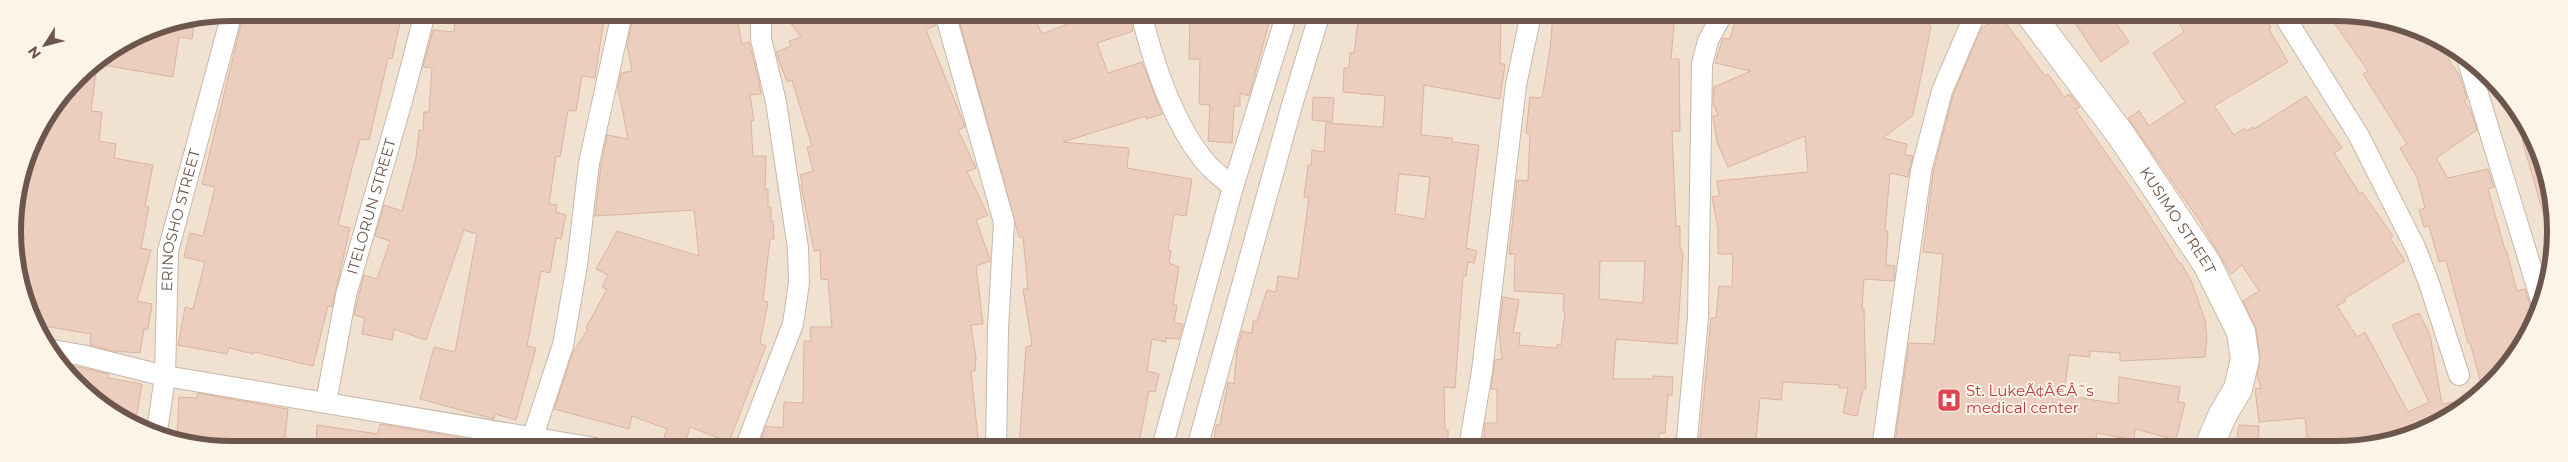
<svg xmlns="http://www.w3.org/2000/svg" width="2568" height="462" viewBox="0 0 2568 462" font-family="Montserrat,sans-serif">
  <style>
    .residential { fill: #f0e1d1 }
    .building { fill: #ebcebd; stroke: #dcb49f; fill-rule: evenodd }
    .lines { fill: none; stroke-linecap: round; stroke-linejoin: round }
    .street-casing { stroke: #c8b7ab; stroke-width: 22 }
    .secondary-casing { stroke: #cdb9ab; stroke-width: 30 }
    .street { stroke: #fff; stroke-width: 20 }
    .secondary { stroke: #fff; stroke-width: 28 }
    .labels { text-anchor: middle; stroke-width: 4; stroke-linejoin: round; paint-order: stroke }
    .street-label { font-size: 15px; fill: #6d574c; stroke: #fcf4e7 }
    .health-label { font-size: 15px; fill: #be3a42; stroke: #fcf4e7; text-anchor: start }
    .rim { fill: none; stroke: #6d574c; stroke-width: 6 }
  </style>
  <rect width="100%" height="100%" fill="#f9efe2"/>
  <!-- residential -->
  <path class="residential" d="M231,13L2365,14L2446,42L2510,98L2548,174L2554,259L2533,327L2491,386L2421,433L2352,449L203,448L122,420L67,375L24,301L13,217L35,135L77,76L148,29Z"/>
  <!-- building -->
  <path class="building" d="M244,13H378L401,18L392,59L388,58L369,140L360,139L352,168L338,225L350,228L332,307L328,306L313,366L254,352L253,354L229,348L227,354L178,345L185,307L193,309L205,262L184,257L190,233L203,236L215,187L202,184Z
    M455,13H605L595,78L582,76L576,111L568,110L560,157L556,156L549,204L557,205L556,212L566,215L561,239L556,238L550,273L541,271L527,346L536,348L516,420L495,414L494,419L420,399L434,347L455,352L477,234L464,230L426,340L394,329L392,340L362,334L365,318L354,315L364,275L377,279L390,241L375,236L384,205L402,211L416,158L419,130L423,131L424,112H429L432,68L423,67L433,30L454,32Z
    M634,13H736L742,44L749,42L759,82L761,94L750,95L754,120L751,121L753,156H766L765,189H768V207H771V221H773L774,239H770L763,301L768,302L760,343L766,346L729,442L690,427L684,447L663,440L667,429L632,416L629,429L554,409L573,352L588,329L586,328L607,289L602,287L608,275L596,269L617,231L699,256L694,210L595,216L601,165L607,135L628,139L618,88L621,73L632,71L627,45Z
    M783,13H933L936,25L926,30L963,121L965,127L958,130L976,168L967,172L988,215L976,220L990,259V261L976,266L983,324L971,325L976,358L975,371H971L979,448H957V442L899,448H758L766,426L783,428L784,402L802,403L803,400L804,341H811L810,327H832L828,279L821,280L820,250L814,251L801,185H803L800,175L813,171L807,147L812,146L792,80L787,82L776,52L791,46L789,41L801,37Z
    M957,13H1032L1042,34L1096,13H1129L1133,31L1097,43L1108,73L1142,62L1162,114L1146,119V116L1063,142L1129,148L1127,168L1192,179L1186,216L1174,214L1168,250L1171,251L1169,263L1179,267L1173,305H1177L1174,323L1183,324L1182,328L1179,339L1166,338V342L1152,339L1147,371L1159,374L1155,392L1149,391L1138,448H1019L1026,347L1032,345L1023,289H1028L1023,237H1019Z
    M1190,13H1257V17L1270,19L1249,96L1240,93V106H1234L1232,143L1208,141L1210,105L1199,104L1200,59H1189Z
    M1359,13L1425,14L1424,17L1451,18V22L1485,23V18H1501L1500,64H1505L1500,99L1424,85L1421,135L1452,138V142L1479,145L1466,248L1477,251L1474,263L1468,262L1466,276H1463L1455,388L1444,387L1445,430H1448V448H1213L1216,425H1220L1228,382L1234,384L1237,350L1242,331L1252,333L1253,321H1257L1267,290L1276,292L1278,276L1298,279L1309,197H1304L1308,165H1311L1312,150L1324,152L1326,123L1383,127L1385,96L1343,92L1344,68H1349L1350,53H1354ZM1399,174L1430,177L1425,219L1395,214Z
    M1553,14H1675L1671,59H1679L1680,131H1672L1676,226H1680V247L1683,254L1677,344L1616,339L1613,379H1653V376L1673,377L1672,395H1668L1665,433H1659L1658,449L1483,448L1485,423H1497V389H1491L1495,360L1502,359L1499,331L1503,297L1519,300L1513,333H1520L1519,345L1557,348V344L1561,345L1565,311H1563L1564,294L1514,291L1515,254H1509L1517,180L1528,181L1530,134L1526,133L1530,97L1542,98L1550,49ZM1600,261H1645L1643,303L1599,299Z
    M1737,14H1922L1931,27L1913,115L1883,138L1907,144L1905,155L1913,156L1908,177L1890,173L1885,231H1888L1886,265L1895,266L1894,281L1864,279L1862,308L1864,309L1866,389H1863L1857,416L1843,413L1848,388H1839V385L1783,382L1781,400L1760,398L1755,449H1699L1711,318H1716L1719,286L1732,287L1733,254H1718V228L1712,197L1719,196L1717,181L1808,172L1805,136L1728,167L1717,142L1713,116L1718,115L1713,103L1714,87L1751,71L1715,63L1723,38L1730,39Z
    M2069,14H2110L2129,42L2101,62Z
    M2175,14H2264L2271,28L2269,29L2288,62L2214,106L2234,135L2245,128L2247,131L2253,127L2254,129L2306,96L2342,148L2334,153L2360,194L2362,192L2393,236L2390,238L2405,261L2344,299L2346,301L2337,306L2357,337L2365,332L2408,412L2429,402L2392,325L2419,313L2430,335L2442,404L2470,400L2421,433L2352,449H2308L2305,418L2259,422L2255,389L2261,388L2257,376L2260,357L2256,329L2243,301L2259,291L2242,265L2231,274L2199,220L2128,118L2139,111L2149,126L2185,102L2153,53L2184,32Z
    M2328,14H2365L2446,42L2456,54L2448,59L2460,76L2467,99L2464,101L2471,111L2477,130L2436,158L2448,178L2488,169L2494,187L2488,189L2505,250L2506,249L2517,291L2525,289L2535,321L2533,327L2491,386L2486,389L2483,379L2480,380L2470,342L2468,343L2446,260L2439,262L2429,226L2424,227L2419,210L2425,208L2417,177L2400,148L2407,144L2363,74L2368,71Z
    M2000,15L2045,76L2048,74L2064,97L2070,94L2080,107L2075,109L2144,207L2180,264L2181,263L2191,280L2205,320L2207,338L2205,357L2120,361V353L2090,351V357L2069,355L2064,395L2118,404L2119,377L2180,387L2178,402L2185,403L2176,440L2135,429L2134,440L2097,433L2094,449H1894L1909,343L1934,344L1943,254L1923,252L1933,173L1953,95L1981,29Z
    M195,20L192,39L179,37L173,77L97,64L91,111L102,112L99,141L116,144L114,158L153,165L145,206L149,207L141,248L151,250L137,301L152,304L148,329H144L140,353L113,351L90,345L91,334L38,325L24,301L13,217L35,135L77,76L148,29Z
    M1313,97L1334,98L1332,122L1312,120Z
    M2530,137L2548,174L2551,214L2544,216L2522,140Z
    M60,363L109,374L108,378L142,384L135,425L122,420L67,375Z
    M197,393L288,409L284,448H203L177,439L179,397L197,398Z
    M380,424L497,444V448H316L317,425L378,434Z
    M2239,425L2259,426L2258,449H2235Z"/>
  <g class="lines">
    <!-- street casing -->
    <g class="street-casing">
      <g id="street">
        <path d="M945,13L1004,222L998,329L996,448"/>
        <path d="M1141,13C1153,62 1171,118 1202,158C1210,169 1223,178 1233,187"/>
        <path d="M2283,14L2359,136L2415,247L2429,283L2459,375"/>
        <path d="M2468,61L2541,300"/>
        <path d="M52,350L81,355L165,376L595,448"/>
        <path id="s1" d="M326,402L346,295L402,101L425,13"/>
        <path id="s2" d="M157,432L165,376L168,251L232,13"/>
        <path d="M533,436L563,345L577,265L589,163L622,13"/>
        <path d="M745,448L793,324L799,283L798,248L776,102L761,39V13"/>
        <path d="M1162,448L1233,187L1287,13"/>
        <path d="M1197,448L1292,105L1320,13"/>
        <path d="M1469,448L1482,371L1516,85L1531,14"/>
        <path d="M1686,449L1698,317L1702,64L1708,41L1722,14"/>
        <path d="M1882,449L1921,171L1942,91L1975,14"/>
      </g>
    </g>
    <!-- secondary casing -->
    <g class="secondary-casing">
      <g id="secondary">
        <path id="s3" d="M2030,14L2121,135L2207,264L2241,332L2245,359L2238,389L2222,416L2208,449"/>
      </g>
    </g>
    <!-- street -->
    <use href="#street" class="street"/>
    <!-- secondary -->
    <use href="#secondary" class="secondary"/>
  </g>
  <!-- icons -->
  <defs>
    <g id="hospital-square" transform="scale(1.25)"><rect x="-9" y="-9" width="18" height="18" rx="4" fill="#e0444e" stroke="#fcf4e7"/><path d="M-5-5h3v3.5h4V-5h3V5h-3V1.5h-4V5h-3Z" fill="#fff"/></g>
  </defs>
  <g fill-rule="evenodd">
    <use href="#hospital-square" x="1949" y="400"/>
  </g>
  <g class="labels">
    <!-- street labels -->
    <g class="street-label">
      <text dy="5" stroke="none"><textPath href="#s1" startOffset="201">ITELORUN STREET</textPath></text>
      <text dy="5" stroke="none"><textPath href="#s2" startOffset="214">ERINOSHO STREET</textPath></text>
      <text dy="5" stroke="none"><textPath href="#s3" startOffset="254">KUSIMO STREET</textPath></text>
    </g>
    <!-- health labels -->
    <g class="health-label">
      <text x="1966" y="396">St. LukeÃ¢Â€Â˜s<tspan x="1966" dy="17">medical center</tspan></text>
    </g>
  </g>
  <!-- crop -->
  <path d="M0 0H2568V462H0ZM231 21H2337A210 210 0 0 1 2547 231V231A210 210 0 0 1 2337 441H231A210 210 0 0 1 21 231V231A210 210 0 0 1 231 21Z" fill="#fcf4e7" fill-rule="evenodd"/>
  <path class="rim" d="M231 21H2337A210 210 0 0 1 2547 231V231A210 210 0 0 1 2337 441H231A210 210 0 0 1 21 231V231A210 210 0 0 1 231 21Z"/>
  <!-- north arrow -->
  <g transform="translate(45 45) rotate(234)" stroke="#fcf4e7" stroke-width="4" paint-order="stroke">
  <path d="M0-4L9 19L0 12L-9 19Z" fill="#6d574c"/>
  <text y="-8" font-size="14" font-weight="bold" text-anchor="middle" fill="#6d574c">N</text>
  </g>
</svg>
